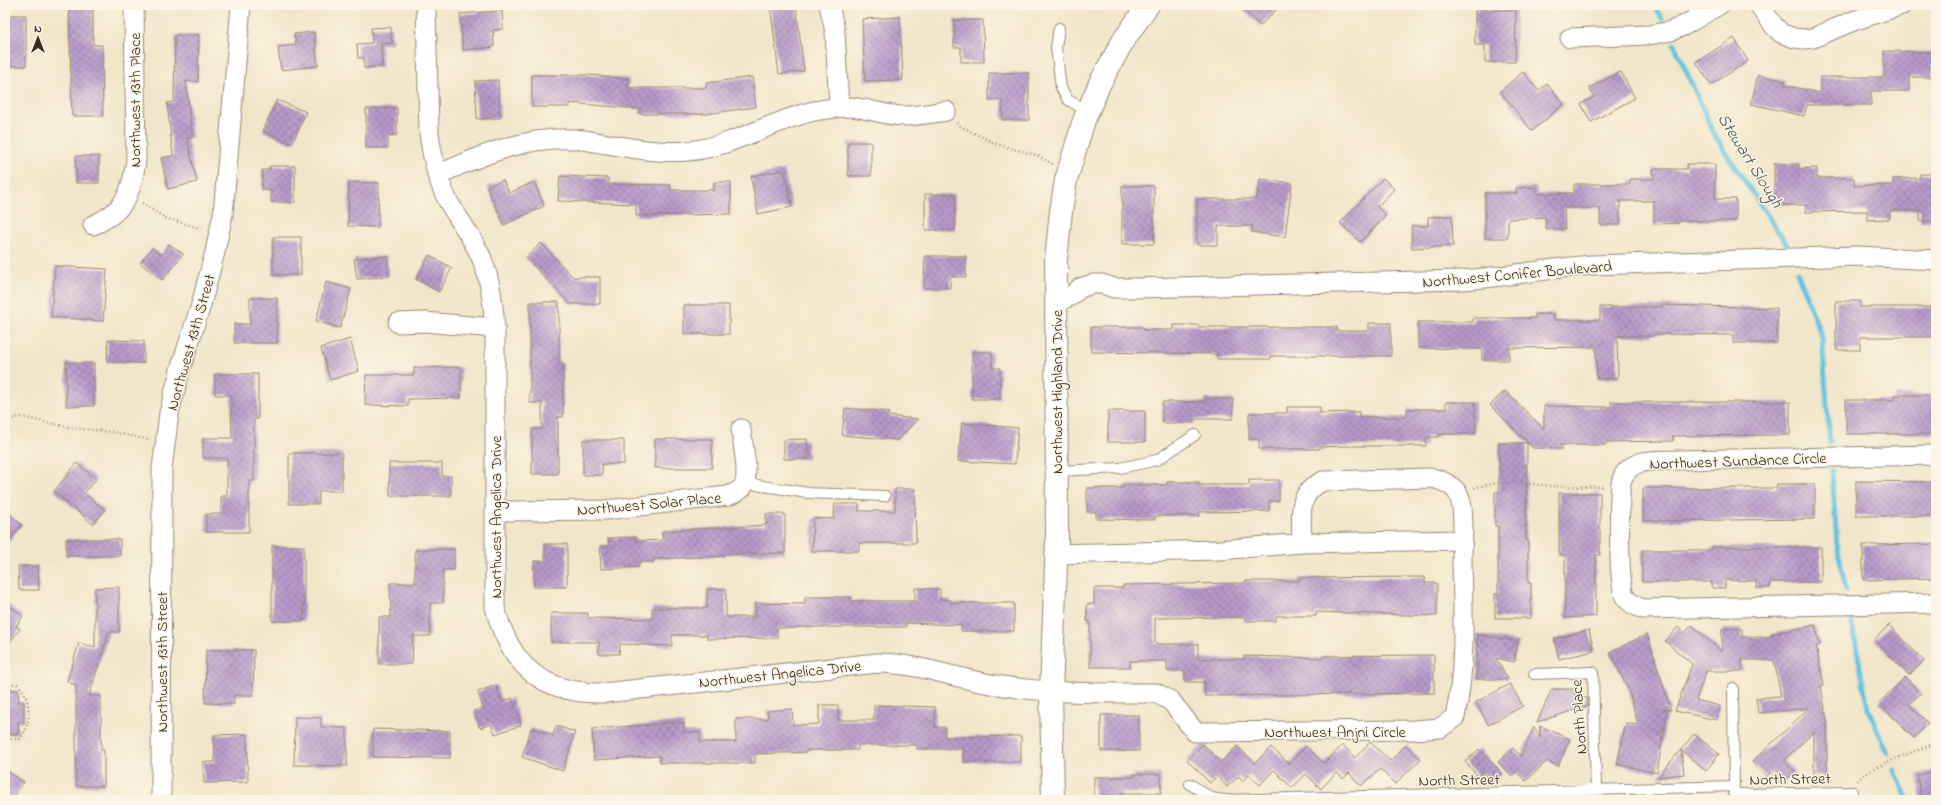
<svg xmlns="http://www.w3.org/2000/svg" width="1941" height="805" viewBox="0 0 1941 805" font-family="'Indie Flower',sans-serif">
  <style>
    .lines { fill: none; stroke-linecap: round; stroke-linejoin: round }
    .stream { stroke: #5fc2de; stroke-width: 5 }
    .building { fill: url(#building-cross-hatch) }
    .service-casing { stroke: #968874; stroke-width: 12 }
    .minor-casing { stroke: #968874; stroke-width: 21 }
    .secondary-casing { stroke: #968874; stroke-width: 24 }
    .path { stroke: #968874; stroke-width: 2.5; stroke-dasharray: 1 3; stroke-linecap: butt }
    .service { stroke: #fff; stroke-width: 10 }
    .minor { stroke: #fff; stroke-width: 19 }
    .secondary { stroke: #fff; stroke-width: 22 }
    .labels { text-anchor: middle; stroke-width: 3; stroke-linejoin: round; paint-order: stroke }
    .street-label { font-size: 16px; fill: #3b2a1e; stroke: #fcf5e5 }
    .water-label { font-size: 17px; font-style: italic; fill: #465858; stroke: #fcf5e5 }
  </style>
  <defs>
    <pattern id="building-cross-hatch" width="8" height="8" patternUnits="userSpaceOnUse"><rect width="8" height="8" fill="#b79acb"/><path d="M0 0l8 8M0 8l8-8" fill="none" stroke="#967ea4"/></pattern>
  </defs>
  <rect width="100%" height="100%" fill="#fcf5e5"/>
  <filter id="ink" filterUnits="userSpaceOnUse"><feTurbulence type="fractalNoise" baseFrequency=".025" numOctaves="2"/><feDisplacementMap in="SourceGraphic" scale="8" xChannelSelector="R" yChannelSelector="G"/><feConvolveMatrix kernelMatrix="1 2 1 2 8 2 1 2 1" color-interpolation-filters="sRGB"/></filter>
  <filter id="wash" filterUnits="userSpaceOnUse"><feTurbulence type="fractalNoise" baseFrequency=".012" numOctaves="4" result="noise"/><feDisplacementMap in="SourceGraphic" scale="16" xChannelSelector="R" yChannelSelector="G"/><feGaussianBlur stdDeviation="0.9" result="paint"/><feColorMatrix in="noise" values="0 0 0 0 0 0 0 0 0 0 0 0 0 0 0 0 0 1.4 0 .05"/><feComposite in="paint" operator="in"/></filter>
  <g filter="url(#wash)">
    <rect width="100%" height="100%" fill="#f1e6c9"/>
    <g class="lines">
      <!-- stream -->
      <path class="stream" d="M1652,5L1663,19
        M1674,44L1715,136L1787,245
        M1797,272L1822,338L1830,443
        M1832,470L1837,545L1846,591
        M1851,618L1868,709L1888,753
        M1894,769L1908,800"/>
    </g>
    <g id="blocks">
      <!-- building -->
      <path class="building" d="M69,5H93V45H102L103,116H72Z
        M770,5H796L804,71L779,74Z
        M1238,5H1281L1260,26Z
        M1475,10H1516L1515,62H1485V45H1475Z
        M502,11L503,29L493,30L494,47L463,50L460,14Z
        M5,15H26V66H5Z
        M900,17L903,80L865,81L862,19Z
        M954,20H983L984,62H961V47H954Z
        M391,27L392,43L381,44L382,67L364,68V58H358L357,44L372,43L371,28Z
        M314,32L318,66L281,70L278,47L296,45L294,34Z
        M175,35H199L198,82L186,81L192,138H187L197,182L168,189L161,158L173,156L167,103L174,102Z
        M1734,38L1748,61L1711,85L1696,62Z
        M1884,51L1933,52V77H1909V91H1871V105H1807L1804,116L1751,104L1758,75L1785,81L1784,85L1820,93V77H1884Z
        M1523,72L1539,91L1547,84L1564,104L1532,131L1500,91Z
        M1621,72L1635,98L1591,122L1581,104L1594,97L1589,88Z
        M989,73H1029V120H1003L1002,100H989Z
        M532,75H590L629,79L628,88H706V83L752,77L756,107L706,114H640V109L570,103V107H532Z
        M498,80L500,118L477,119L475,81Z
        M277,100L306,112L292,144L263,131Z
        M397,108V135H388V148H366V109Z
        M848,142H871V176H848Z
        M76,156H99V183H76Z
        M1687,164H1715V199H1736V221H1679V223L1654,224V201H1620V225H1600V208H1564L1565,229H1546L1545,217L1508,219V238H1485V193H1517L1516,188L1536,187L1537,194L1574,193V184H1630V179H1654L1653,169H1687Z
        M1774,164H1799V169L1817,168V178H1854V186L1893,185V179L1920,178V174H1936V221H1920V210L1890,211V219L1867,220V211L1806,212V205H1774Z
        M270,166H295V202H271V190H262V170H270Z
        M784,170L792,207L758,214L751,176Z
        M560,176L608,178V184L671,185V190H714V182H731V214L636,216V204L558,201Z
        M1383,178L1394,189L1377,207L1386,216L1360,242L1340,223Z
        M1260,179L1292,183L1285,237L1252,232L1253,226H1218V245H1197V199H1257Z
        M503,180L509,193L534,182L544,206L504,225L487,187Z
        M349,182L379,183L378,227L348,226Z
        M1122,186H1154V244H1122Z
        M925,194H955V230H925Z
        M1452,216L1453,246L1412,248L1411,226H1428V217Z
        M273,237H301V275H273Z
        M541,243L573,277H600V304H570L526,258Z
        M169,244L183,254L163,280L140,263L152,248L161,255Z
        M429,255L452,268L439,292L416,279Z
        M387,256L389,276L357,279L354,259Z
        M925,256H966V277H950V288H924Z
        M55,266L107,269L103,321L51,317Z
        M326,282L351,289L340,328L316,321Z
        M250,298H277V343H234V324H250Z
        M1836,301H1860V307H1936V337H1860V350H1836Z
        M530,302H559V363H563V417H558V474H532V429H542V403H530Z
        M684,305H729V334H684Z
        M1662,305L1777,308V343H1733V335L1653,334V336H1617L1618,378L1597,379L1596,347L1509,348V360H1482V349L1418,348V322H1473V318H1535V314H1554V320H1600V307H1662Z
        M1369,323H1391V356H1271V359H1217V354L1091,352V327H1143V330H1174V325H1199V327H1337V331H1369Z
        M350,339L359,371L330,380L321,348Z
        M108,340L144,341V363L107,362Z
        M972,352H992V368H1000V399H972Z
        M66,363H94V406H66Z
        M461,367V398L408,399V406L365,405L366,375H414V368Z
        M215,374H258V419H254V481H249V532H206V514H221V496H227V458H203V438H232L231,395H215Z
        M1505,391L1544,429V406L1611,407V402H1790V435L1673,436V441L1606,442V445H1559L1563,449L1533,448L1490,405Z
        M1894,395H1936V434H1846V400H1894Z
        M1205,399H1233V419H1194V423H1162V402H1205Z
        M1446,402H1475V434H1439V437H1426V446H1348L1320,447L1319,449H1259V439H1249V413H1287V407H1320V413L1359,412V417H1407V409H1446Z
        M845,408L889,412L888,416L918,419L897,440L842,435Z
        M1108,411H1145V442H1108Z
        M962,423L1018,428L1015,464L958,461Z
        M655,439H712V468H655Z
        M807,439L808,459H784V440Z
        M583,440H624V464H602V475H583Z
        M1499,443H1527L1526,540H1528V583H1531V618H1495V594H1498V526H1495V492H1499Z
        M289,453H342V491H319V504H289Z
        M77,463L96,479L84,493L105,510L93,524L54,491Z
        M389,463H442V476H451V496H390Z
        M1249,480H1279V501H1269V511L1199,512V516H1155V520L1096,519V512H1087V488H1123V485H1167V482H1199V485H1249Z
        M1856,481L1936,482V516H1856Z
        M1777,484H1815V519L1643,521V488H1777Z
        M895,489H915L916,543H859V551H812L813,518L834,519L835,504H859V511H895Z
        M1559,493H1600V555H1596V616L1565,618V555H1559Z
        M5,511L22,525L5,546Z
        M766,514H785V553L724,554V556L654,559V562H639V567L601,569L600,546H609L608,538L636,537V541L663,540L662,531L766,525Z
        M66,539H120V556H66Z
        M545,544H567V587H534V561H545Z
        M1936,544V578L1863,580V545Z
        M272,546H304V621H272Z
        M1712,547H1821V582H1770V588H1756V581L1725,580V588H1712V582H1642V550H1712Z
        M454,549V570H443V603H430V636H413L412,664H379V617H391L390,583H415V550Z
        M18,566H38L39,590H19Z
        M1425,577V583H1437V616L1316,612V616H1276V621H1245V617L1155,618V644H1198V659H1244V656L1323,658V656L1434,655V693L1205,696V682H1185V671H1167V661H1130V667H1090V621H1087V604H1094V588H1123V585L1245,583V581H1299V578Z
        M119,587V632H109L89,696H101V750H104V786H76V685L67,682L79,643L95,647V588Z
        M915,588L940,589V599L951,600V603H1014V631H961V625L906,623V627H797V628H777V638L707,639V635H672V646L620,644L619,654H599V642H551V613H588V618L652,619V608H707V589H726V617H755V603L805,604V597H851V601H915Z
        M5,602L23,616L16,626L20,629L5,648Z
        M1692,625L1722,652V629H1742V637H1771V634L1815,625L1820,645L1816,646L1824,685L1821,686L1827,720V776H1814V732L1784,760L1795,772L1782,784L1771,772L1766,777L1752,762L1809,708L1758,713L1756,698L1781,696L1774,660H1742V671H1706L1696,700L1720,706L1716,720L1675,711L1692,664L1665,641L1678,627L1685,633Z
        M1889,625L1924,661L1909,675L1874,640Z
        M1589,630L1594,651L1559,659L1554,639Z
        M1477,634L1518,642L1514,662L1496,658L1508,679H1477Z
        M1647,634L1671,710L1663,708L1667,711L1657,773L1617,764L1626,723L1638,725L1629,691L1610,652Z
        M206,650H254L253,695H234V704L205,703Z
        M1905,677L1921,693L1909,704L1928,723L1914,738L1879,703Z
        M1510,684L1523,706L1488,725L1476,702Z
        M496,685L502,702L512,698L521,725L495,734L491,724L480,728L474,711L483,708L478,692Z
        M1552,689H1575V698H1587V706L1537,722Z
        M5,690H18L19,702H24V722H18V734H5Z
        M819,705H838V720H874V705L935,707V727H945V737L1021,736V762H963V749H917V745H858V750H807V752L755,754V763H660V756L594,760L592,729L660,724V723H684V732H700V742H736V719H768L767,711L792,709L793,725L819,724Z
        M1101,715H1139V751H1101Z
        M295,717L321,718V727L347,728V766L294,765Z
        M556,726L575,732L563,771L522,757L531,728L553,735Z
        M1540,726L1570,739L1558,766L1547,761L1526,781L1516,772L1512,776L1498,762L1513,748L1521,756L1534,727L1540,738Z
        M373,729L450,731V758L373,757Z
        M247,734L248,782L204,783L203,762H215L214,735Z
        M1694,734L1719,754L1706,771L1681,750L1684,774L1658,777Z
        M1370,742L1390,761L1406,745L1421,759L1395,784L1380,769L1361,786L1349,773L1343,779L1337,772L1321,789L1306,774L1292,788L1274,770L1260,785L1249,775L1243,781L1239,776L1227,787L1217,776L1210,783L1187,760L1203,744L1221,762L1237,746L1255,763L1271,747L1289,764L1306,746L1324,763L1343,745L1355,758Z
        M1479,749L1502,773L1493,782L1483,772L1479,777L1465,762Z
        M5,770L24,782L12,800H5Z
        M1936,771V798L1921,800L1917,775Z
        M1134,774H1161V793H1121V800H1094V777H1134Z"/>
    </g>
  </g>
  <g filter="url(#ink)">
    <use href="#blocks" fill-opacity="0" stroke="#968874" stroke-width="1"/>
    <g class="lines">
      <!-- service casing -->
      <g class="service-casing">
        <path id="service" d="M1059,28L1056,47L1061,88L1068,100L1088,111
          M1057,471L1120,468L1157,460L1195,435
          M744,483L808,493L885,496
          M1534,674L1593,672L1596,791
          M1733,688L1734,794L1853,792
          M1190,784L1211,798L1223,800L1734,786"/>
      </g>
      <!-- minor casing -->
      <g class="minor-casing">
        <path id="minor" d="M426,5L429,133C432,156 437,180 448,201C459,220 473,238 482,259C491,282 493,304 495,328V607C510,666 542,694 604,693L877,663C919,663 956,679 997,685C1049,694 1103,693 1156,693L1171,701L1195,732L1414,730L1440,728L1455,717C1466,669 1463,610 1462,559C1462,542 1465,519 1461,502C1459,488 1445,481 1432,478L1323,481C1295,494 1302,517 1302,543
          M829,5L835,31L839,107
          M1759,5L1774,26L1781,33L1794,38L1803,39L1813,38L1853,21L1902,5
          M1570,38L1649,35L1671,31L1685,25L1719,5
          M437,175C482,155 532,133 583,140C618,145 651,154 688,151C733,147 771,121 814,111C826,109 839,107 850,107C868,108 886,116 904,116C918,116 932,113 946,111
          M93,225C125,212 132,192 136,160L134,5
          M1056,302L1071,296L1080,288L1093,284H1102L1114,288H1137L1462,280C1506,277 1549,268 1593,265L1857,256L1936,260
          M398,323L424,322L495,328
          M1936,455L1678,460C1664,461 1641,458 1630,468C1625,472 1622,477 1621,483C1619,501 1618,585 1625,597C1630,604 1636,606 1643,609L1936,603
          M495,511L605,510L728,496C733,494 738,492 742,488C751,477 742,442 741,429
          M1056,554L1219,550L1302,543L1462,540
          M161,800L162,469L169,413L180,370L201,305L215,252L223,214L241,5"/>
      </g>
      <!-- secondary casing -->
      <g class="secondary-casing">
        <path id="secondary" d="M1053,800L1051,692L1057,539L1056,260L1061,211L1066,180L1084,120L1100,83L1123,41L1148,5"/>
      </g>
      <!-- path -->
      <path class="path" d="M957,123L960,126L996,144L1036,155L1053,164
        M142,203L165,218L203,229
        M5,420L21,417L73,428L113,432L149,440
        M1474,488C1498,480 1526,483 1551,486C1568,487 1586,486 1604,487
        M5,552L8,548L6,546
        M5,598L7,600
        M5,684H17C32,697 32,724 20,739H5
        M1858,781C1866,767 1920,750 1936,743"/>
      <!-- service -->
      <use href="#service" class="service"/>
      <!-- minor -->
      <use href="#minor" class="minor"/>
      <!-- secondary -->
      <use href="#secondary" class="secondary"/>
    </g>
  </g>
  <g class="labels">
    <!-- street labels -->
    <g class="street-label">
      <text transform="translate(134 100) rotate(-90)" y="6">Northwest 13th Place</text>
      <text transform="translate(1517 273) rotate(-5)" y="6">Northwest Conifer Boulevard</text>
      <text transform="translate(190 342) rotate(-74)" y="6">Northwest 13th Street</text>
      <text transform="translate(1056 392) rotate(-90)" y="6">Northwest Highland Drive</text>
      <text transform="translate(1738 460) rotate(-2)" y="6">Northwest Sundance Circle</text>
      <text transform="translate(649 503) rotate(-5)" y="6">Northwest Solar Place</text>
      <text transform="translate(495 517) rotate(-90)" y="6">Northwest Angelica Drive</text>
      <text transform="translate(161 662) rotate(-90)" y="6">Northwest 13th Street</text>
      <text transform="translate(780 673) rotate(-6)" y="6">Northwest Angelica Drive</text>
      <text transform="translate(1578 717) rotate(-94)" y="6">North Place</text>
      <text x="1335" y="737">Northwest Anjni Circle</text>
      <text transform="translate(1790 778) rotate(-1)" y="6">North Street</text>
      <text transform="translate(1459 779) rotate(-1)" y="6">North Street</text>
    </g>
    <!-- water labels -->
    <g class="water-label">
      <text transform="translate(1751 160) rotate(58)" y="6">Stewart Slough</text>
    </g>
  </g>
  <!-- margin -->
  <rect width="1941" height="805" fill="none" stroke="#fcf5e5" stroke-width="20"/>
  <!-- north arrow -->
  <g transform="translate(38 38)" stroke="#fcf5e5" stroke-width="3" paint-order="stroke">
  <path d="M0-3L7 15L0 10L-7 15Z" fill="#3b2a1e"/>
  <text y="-6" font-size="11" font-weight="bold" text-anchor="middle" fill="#3b2a1e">N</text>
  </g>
</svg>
